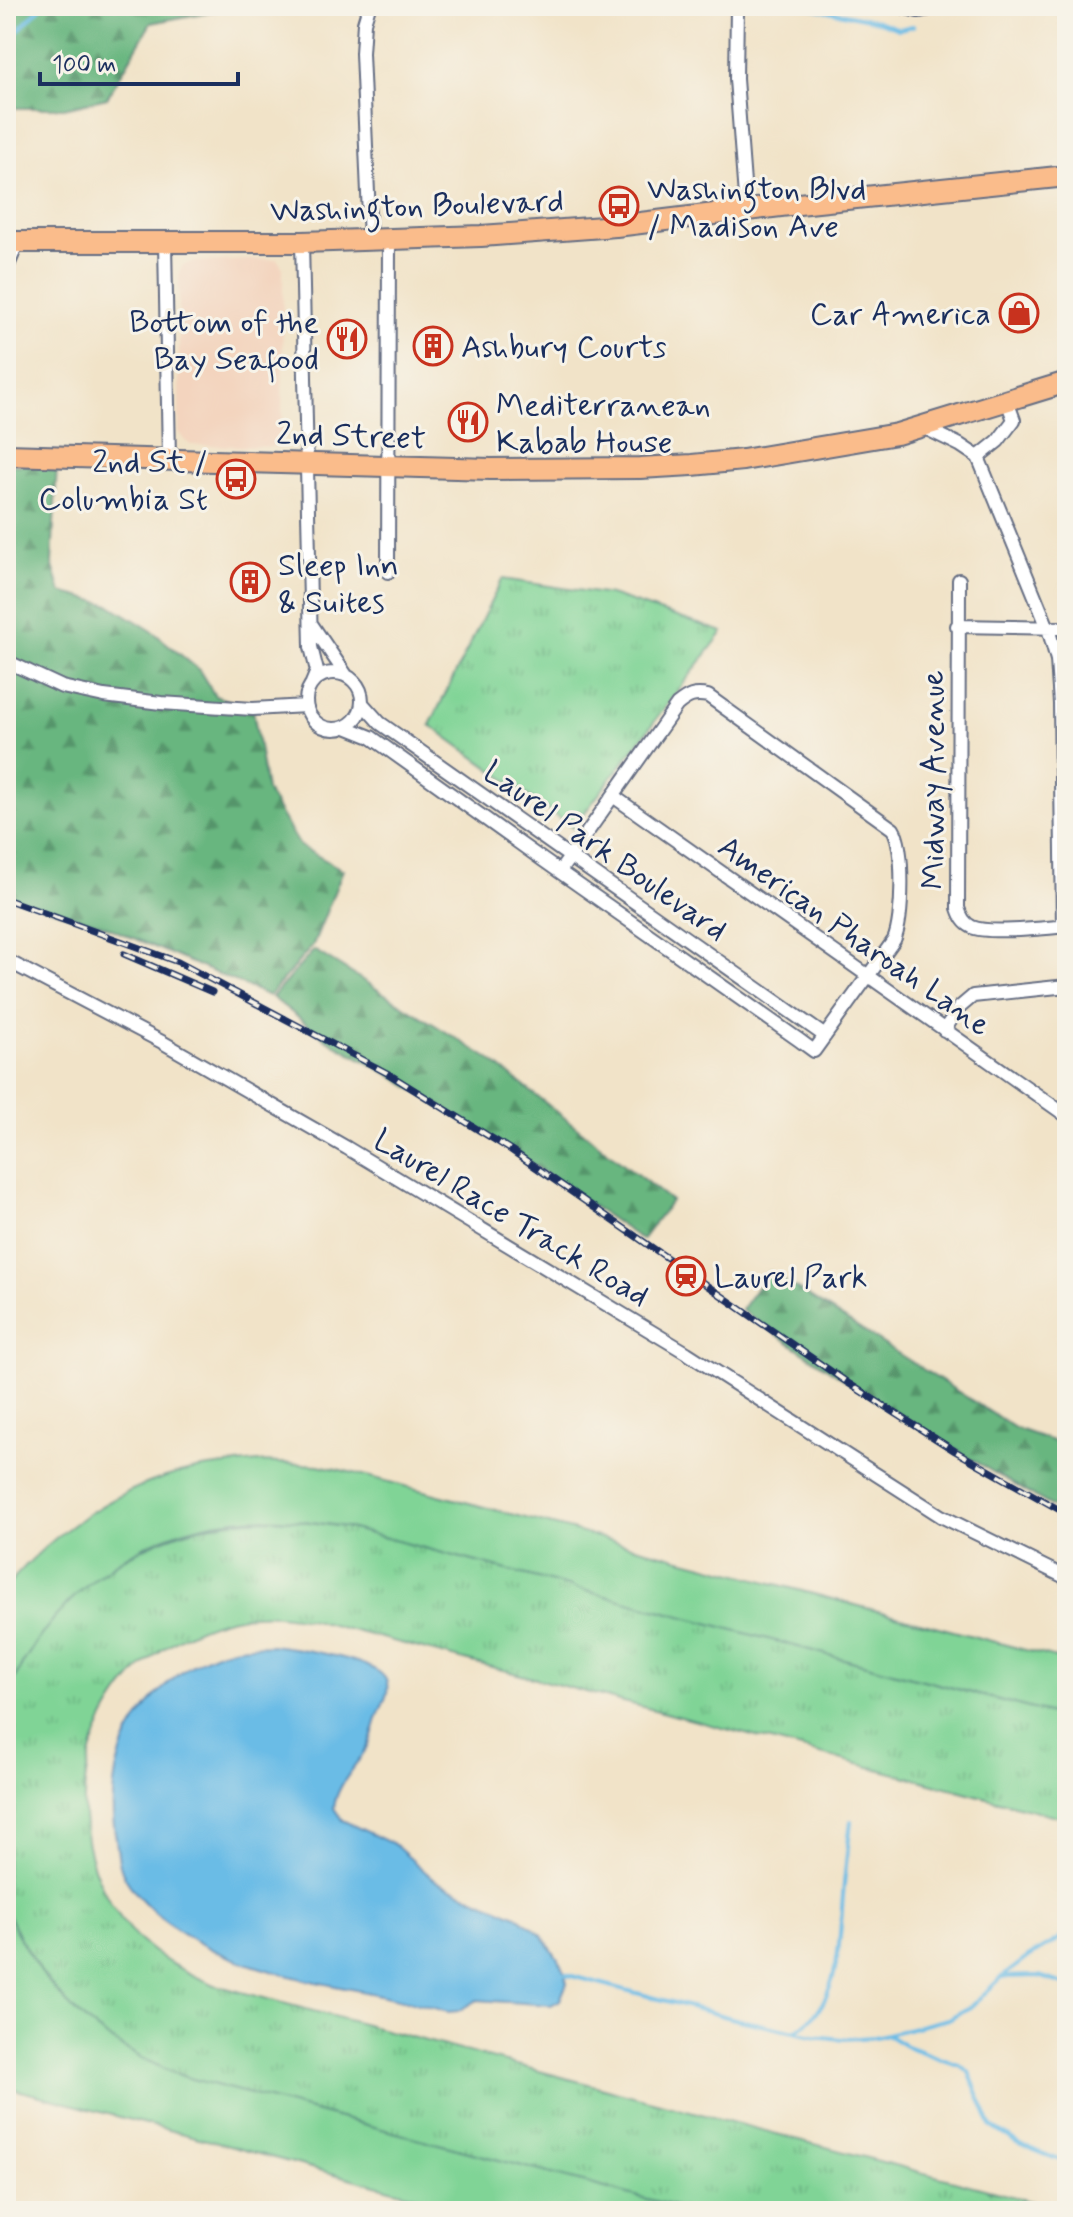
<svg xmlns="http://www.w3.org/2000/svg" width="1073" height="2217" viewBox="0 0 1073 2217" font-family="Mynerve,sans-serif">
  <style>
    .built { fill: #f3d4be }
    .grass { fill: url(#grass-tufts); stroke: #4e827a; stroke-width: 2 }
    .forest { fill: url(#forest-firs); stroke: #42726e; stroke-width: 2 }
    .garden { fill: #80d496; stroke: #4e827a; stroke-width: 2 }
    .water { fill: #6abce6; stroke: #4276a2; stroke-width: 2 }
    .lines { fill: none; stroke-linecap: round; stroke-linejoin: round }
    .stream { stroke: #6abce6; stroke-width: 4 }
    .minor-casing { stroke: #666e83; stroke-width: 16 }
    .primary-casing { stroke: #666e83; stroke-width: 24 }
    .minor { stroke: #fff; stroke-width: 12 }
    .primary { stroke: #fabc8b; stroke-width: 20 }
    .rail-casing { stroke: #1b2f5e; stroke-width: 7 }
    .rail { stroke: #f7f3e8; stroke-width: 4; stroke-dasharray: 12; stroke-linecap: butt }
    .labels { text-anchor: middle; stroke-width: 6; stroke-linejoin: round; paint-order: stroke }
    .poi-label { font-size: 32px; fill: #1b2f5e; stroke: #f7f3e8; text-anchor: start }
    .street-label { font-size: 32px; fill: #1b2f5e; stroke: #f7f3e8 }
  </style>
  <defs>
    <pattern id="grass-tufts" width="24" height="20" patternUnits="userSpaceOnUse" patternTransform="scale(2)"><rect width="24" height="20" fill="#80d496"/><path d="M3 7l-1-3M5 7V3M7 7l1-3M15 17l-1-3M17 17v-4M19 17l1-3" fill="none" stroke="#6eb684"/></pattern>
    <pattern id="forest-firs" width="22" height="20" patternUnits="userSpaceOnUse" patternTransform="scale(2)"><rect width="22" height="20" fill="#68b67f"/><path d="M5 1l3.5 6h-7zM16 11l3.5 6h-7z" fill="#55946b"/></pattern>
  </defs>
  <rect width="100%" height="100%" fill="#f7f3e8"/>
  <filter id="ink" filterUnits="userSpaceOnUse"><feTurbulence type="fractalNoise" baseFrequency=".0125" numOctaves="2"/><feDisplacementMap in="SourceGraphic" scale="16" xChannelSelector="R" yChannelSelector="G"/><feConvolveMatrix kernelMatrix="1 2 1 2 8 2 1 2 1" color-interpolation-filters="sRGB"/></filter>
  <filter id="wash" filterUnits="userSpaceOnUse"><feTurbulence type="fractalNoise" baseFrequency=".006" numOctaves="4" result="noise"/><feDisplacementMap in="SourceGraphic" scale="32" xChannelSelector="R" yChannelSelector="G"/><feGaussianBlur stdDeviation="1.8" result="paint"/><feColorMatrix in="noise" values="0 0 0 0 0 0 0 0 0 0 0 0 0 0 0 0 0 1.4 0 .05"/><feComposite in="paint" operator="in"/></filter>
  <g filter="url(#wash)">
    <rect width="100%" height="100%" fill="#f1e3c8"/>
    <!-- built -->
    <path class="built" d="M277,259L283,268L282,447L191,445L184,440L179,432V272L183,265L192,262Z"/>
    <!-- grass -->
    <path class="grass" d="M502,579L610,595L723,632L573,828L430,725Z
      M265,1519L295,1520L345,1527L1067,1718V1819L313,1620C293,1616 273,1613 253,1615C136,1627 61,1742 90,1854C99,1889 121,1927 151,1950C170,1965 192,1975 215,1985L1067,2211H692L185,2077C98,2045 45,1995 6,1911V1697C53,1588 146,1523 265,1519Z"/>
    <!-- forest -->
    <path class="forest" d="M6,6H240L151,23L107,98L64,108H6Z
      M6,465H57L52,563L61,592L110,605L152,631L199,670L215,696L253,709L266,790L300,846L343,870L313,945L269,996L98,923L6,896Z
      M314,950L488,1058L671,1201L642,1240L511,1150L387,1073L327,1040L272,997Z
      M769,1271L1015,1428L1067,1446V1515C955,1452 847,1383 741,1310Z"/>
    <!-- garden -->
    <path class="garden" d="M259,1462L318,1465L363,1475L1067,1661V1718L345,1527C309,1521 272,1516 236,1520C132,1530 46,1603 6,1697V1587C54,1531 118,1486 192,1470C214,1465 237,1464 259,1462Z
      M6,1910C43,1994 99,2045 185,2077L692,2211H474L6,2087V2029L11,2030L13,2027L6,2018Z"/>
    <!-- water -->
    <path class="water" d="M271,1645C294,1648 377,1659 386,1680C391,1692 382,1705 378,1716C374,1727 372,1740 366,1750C354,1770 337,1784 334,1808L342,1820L395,1845L437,1882L517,1916L542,1935L563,1967L567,1983L560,2000L551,2005L477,2000L458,2011L448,2012C347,1980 224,1983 145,1903C135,1893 125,1881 121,1868C118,1859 117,1848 116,1838C109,1805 113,1763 130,1732C150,1695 187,1660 229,1649C242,1645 258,1646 271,1645Z"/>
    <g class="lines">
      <!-- stream -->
      <path class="stream" d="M803,6L874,20L899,29L913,26
        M6,43L42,6
        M565,1974L735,2019L813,2036L842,2039L875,2037L948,2019L970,2007L1002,1977L1028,1957L1067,1934
        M1003,1977L1039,1976L1067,1985
        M795,2031C841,2006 839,1940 843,1895C845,1870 848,1845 851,1821
        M888,2035L906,2046L961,2066L969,2072L991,2126L1021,2145L1067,2163"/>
    </g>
  </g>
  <g filter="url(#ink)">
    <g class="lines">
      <!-- minor casing -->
      <g class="minor-casing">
        <path id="minor" d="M369,6L364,23L362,53L370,240
          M737,6L736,79L746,210
          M898,6L918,11L947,6
          M302,242L311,647L317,671L312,683
          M165,243L169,459
          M6,270L18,242
          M923,427L960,445L978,457L1048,628L1057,660L1060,704L1063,927
          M978,457L998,441L1014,420L1007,401
          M388,572L389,240
          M959,580L958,908C961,917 964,923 972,927C987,934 1048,928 1067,926
          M312,625L346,675
          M957,626L1067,628
          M6,661L62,687L104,696L161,703L253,709L306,706
          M306 701a28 28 0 1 1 56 0a28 28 0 1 1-56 0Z
          M362,703L380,723L825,1036
          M346,727L371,737L543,860L577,884L799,1040L814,1051L894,940C903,920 905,848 893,829L708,696C694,693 688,696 677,705L560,871
          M613,796L1067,1116
          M6,960L162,1042L347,1148L687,1353L941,1516L1067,1578
          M944,1030L960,1007L973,996L1067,986"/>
      </g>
      <!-- primary casing -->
      <g class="primary-casing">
        <path id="primary" d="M6,242H302L481,236L616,226L789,205L1067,176
          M6,455L491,469L640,468L692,465L743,460L897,434L1067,382"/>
      </g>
      <!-- minor -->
      <use href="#minor" class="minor"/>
      <!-- primary -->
      <use href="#primary" class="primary"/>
      <!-- rail casing -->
      <g class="rail-casing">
        <path id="rail" d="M6,899L178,962L387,1073L511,1150L848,1383L955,1451L1067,1514
          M124,954L212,992"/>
      </g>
      <!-- rail -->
      <use href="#rail" class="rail"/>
    </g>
  </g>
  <!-- icons -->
  <defs>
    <g id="bus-ring" transform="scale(2)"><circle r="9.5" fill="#f7f3e8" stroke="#c8321e" stroke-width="1.5"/><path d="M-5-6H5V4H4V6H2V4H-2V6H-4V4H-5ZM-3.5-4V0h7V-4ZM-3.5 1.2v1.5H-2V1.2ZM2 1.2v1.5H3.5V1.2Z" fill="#c8321e"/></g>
    <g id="shop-ring" transform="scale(2)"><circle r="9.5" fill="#f7f3e8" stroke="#c8321e" stroke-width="1.5"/><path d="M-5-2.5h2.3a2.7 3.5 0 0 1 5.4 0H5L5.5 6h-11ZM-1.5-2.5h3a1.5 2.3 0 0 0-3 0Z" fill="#c8321e"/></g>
    <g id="restaurant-ring" transform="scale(2)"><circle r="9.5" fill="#f7f3e8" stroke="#c8321e" stroke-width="1.5"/><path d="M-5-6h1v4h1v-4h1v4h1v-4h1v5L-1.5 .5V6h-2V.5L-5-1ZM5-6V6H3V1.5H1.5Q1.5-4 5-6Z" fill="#c8321e"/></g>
    <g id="building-ring" transform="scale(2)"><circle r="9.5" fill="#f7f3e8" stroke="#c8321e" stroke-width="1.5"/><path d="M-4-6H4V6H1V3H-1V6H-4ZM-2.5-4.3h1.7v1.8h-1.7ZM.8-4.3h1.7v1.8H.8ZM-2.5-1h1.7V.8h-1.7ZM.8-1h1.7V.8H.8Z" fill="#c8321e"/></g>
    <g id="station-ring" transform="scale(2)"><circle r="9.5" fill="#f7f3e8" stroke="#c8321e" stroke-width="1.5"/><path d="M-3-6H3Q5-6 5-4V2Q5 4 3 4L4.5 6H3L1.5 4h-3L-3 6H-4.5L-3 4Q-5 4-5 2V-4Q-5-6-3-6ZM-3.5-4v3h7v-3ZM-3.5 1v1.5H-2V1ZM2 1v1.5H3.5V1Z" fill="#c8321e"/></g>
  </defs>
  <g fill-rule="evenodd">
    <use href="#bus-ring" x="619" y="206"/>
    <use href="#shop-ring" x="1019" y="313"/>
    <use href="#restaurant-ring" x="347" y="339"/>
    <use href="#building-ring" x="433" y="346"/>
    <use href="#restaurant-ring" x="468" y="422"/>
    <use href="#bus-ring" x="236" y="479"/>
    <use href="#building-ring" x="250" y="582"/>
    <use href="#station-ring" x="686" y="1276"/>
  </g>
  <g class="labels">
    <!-- poi labels -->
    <g class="poi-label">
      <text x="647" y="199">Washington Blvd<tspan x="647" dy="37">/ Madison Ave</tspan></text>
      <text x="991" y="324" text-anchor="end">Car America</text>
      <text x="319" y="332" text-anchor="end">Bottom of the<tspan x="319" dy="37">Bay Seafood</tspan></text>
      <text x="461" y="357">Ashbury Courts</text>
      <text x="496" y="415">Mediterranean<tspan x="496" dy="37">Kabab House</tspan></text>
      <text x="208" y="472" text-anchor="end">2nd St /<tspan x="208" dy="37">Columbia St</tspan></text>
      <text x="278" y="575">Sleep Inn<tspan x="278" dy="37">&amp; Suites</tspan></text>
      <text x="714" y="1287">Laurel Park</text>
    </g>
    <!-- street labels -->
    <g class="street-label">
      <text transform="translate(417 205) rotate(-2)" y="11">Washington Boulevard</text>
      <text transform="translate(351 435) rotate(2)" y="11">2nd Street</text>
      <text transform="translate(932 780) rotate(-90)" y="11">Midway Avenue</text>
      <text transform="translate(606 850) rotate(35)" y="11">Laurel Park Boulevard</text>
      <text transform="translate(855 935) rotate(35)" y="11">American Pharoah Lane</text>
      <text transform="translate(512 1217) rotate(31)" y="11">Laurel Race Track Road</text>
    </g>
  </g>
  <!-- margin -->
  <rect width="1073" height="2217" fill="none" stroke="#f7f3e8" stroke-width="32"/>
  <!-- scale -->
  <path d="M40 72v12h198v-12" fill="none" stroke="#1b2f5e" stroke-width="4"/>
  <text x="52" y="72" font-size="24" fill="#1b2f5e" stroke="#f7f3e8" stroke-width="6" paint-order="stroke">100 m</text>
</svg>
